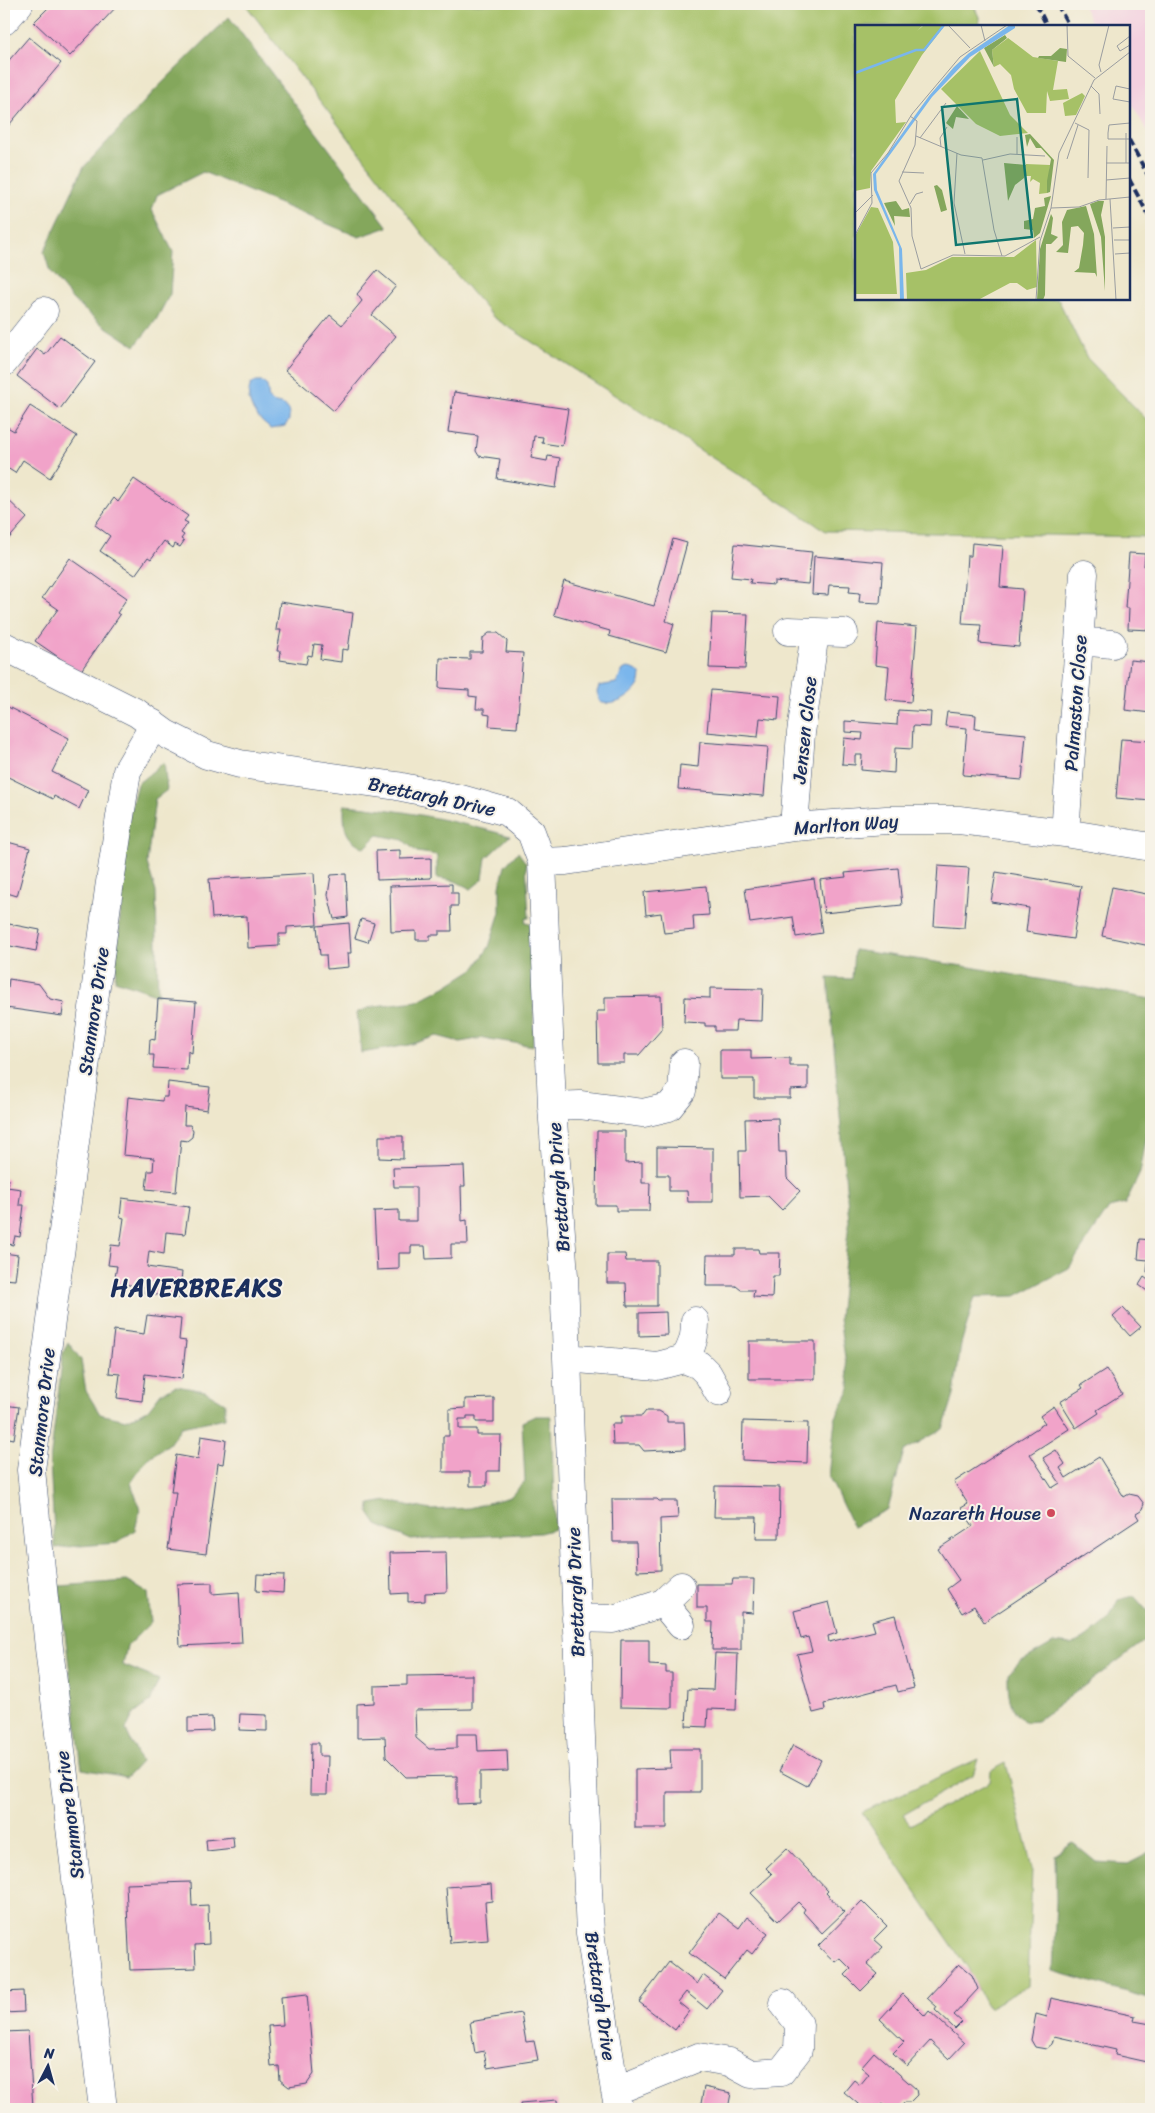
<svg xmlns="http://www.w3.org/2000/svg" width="1155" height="2113" viewBox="0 0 1155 2113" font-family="Sriracha,sans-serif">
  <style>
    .built { fill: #f3cfdf }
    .green { fill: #a6c167; stroke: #607862 }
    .forest { fill: #84a75c; stroke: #506b5d }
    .water { fill: #7ab6ec; stroke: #4a72a5 }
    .building { fill: #f1a3c9 }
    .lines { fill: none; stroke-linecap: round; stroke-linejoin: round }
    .street-casing { stroke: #3b4b6e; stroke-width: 29 }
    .street { stroke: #fff; stroke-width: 28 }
    .rail { stroke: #1b2f5e; stroke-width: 4; stroke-dasharray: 8 4; stroke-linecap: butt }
    .poi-dot { fill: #d1495b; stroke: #f7f3e8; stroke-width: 2 }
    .labels { text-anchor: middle; stroke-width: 4; stroke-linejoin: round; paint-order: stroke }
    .street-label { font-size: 19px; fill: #1b2f5e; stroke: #f7f3e8 }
    .poi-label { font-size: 19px; fill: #1b2f5e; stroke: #f7f3e8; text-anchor: end }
    .district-label { font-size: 24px; font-weight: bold; letter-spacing: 1px; fill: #1b2f5e; stroke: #f7f3e8 }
    .inset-river { fill: none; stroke: #7ab6ec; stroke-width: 2.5 }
    .inset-road { fill: none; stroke: #9a9da0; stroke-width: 1 }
    .view { fill: #0f766e; fill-opacity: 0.15; stroke: #0f766e; stroke-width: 2.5 }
    .inset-edge { fill: none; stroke: #1b2f5e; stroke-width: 2.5 }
  </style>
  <rect width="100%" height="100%" fill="#f7f3e8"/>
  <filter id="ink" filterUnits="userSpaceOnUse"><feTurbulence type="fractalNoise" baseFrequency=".02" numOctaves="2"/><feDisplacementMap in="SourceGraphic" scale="10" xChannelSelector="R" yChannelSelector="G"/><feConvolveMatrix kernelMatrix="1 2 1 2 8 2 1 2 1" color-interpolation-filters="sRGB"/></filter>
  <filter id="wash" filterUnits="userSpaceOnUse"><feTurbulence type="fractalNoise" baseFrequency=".0096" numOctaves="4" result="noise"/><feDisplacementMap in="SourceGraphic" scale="20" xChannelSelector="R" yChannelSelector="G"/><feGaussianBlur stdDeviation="1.12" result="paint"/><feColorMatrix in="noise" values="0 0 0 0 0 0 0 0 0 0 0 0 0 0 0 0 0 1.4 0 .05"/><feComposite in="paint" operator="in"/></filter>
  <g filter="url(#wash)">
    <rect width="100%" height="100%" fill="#eee7cc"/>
    <!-- built -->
    <path class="built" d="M1082,4H1151V138L1129,99V26H1093Z"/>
    <!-- green -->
    <path class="green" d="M245,4H973L979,17V26H856V299H1058L1087,358L1151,424V537L826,531L493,317L431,245Z
      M978,1759L973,1775L903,1815L910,1825L990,1782L991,1771L1006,1763L1032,1868L1028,1986L988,2008L968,1969L862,1812Z"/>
    <!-- forest -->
    <path class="forest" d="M229,17L388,227L359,237L203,172L157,195L152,210L173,252L170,294L156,320L135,346L100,323L73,300L50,272L44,252L83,168L156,89Z
      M164,762L167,790L155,799L147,863L156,892L158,995L115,980L128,819L137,784Z
      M344,805C401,809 455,821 510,836L486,858L483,879L471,889L455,881L437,878V855L417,852L403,840L378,835L365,848C343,838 344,827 344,805Z
      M518,852L526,863L529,918H526L525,922L530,923L534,1006L533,1046L483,1038L460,1042L437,1036L409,1045L361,1053L357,1012L375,1006L417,1001L445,987L475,968L489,947L500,912V886L505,866Z
      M854,950L970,967L1151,999V1113L1140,1173L1125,1204L1109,1208L1069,1268L1016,1296L975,1297L961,1344L954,1395L943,1429L904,1451L888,1509L853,1527L829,1477L835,1419L850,1389L839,1319L849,1221L828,978L852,979Z
      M68,1342L81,1360L86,1391L100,1414L126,1420L148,1410L161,1393L176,1386L205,1391L225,1403V1418L181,1427L169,1444L147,1459L131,1483L140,1509L135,1530L117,1543L55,1548L50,1462L63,1353Z
      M535,1416H551L555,1529L540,1533L411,1540L377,1525L369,1513L370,1504L387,1501L431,1510L469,1508L510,1497L525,1481L522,1422Z
      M127,1581L148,1593L151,1622L127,1646L123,1665L159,1680L150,1702L133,1715L126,1730L141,1762L127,1777L82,1769L59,1586Z
      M1134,1596L1151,1615V1636L1037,1721L1025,1722C1008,1708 1008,1694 1008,1674L1020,1662L1053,1643L1071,1645L1087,1637L1109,1619L1118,1600Z
      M1073,1843L1096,1862L1128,1864L1151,1852V1999L1053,1971L1056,1901L1055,1855Z"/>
    <!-- water -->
    <path class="water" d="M255,382H262L267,386C268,390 268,396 269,398C275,409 290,396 289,420L285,426L271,429C257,419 243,402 251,384Z
      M627,668C661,671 624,712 600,702L597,692L599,686L616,683L623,670Z"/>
    <g id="blocks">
      <!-- building -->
      <path class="building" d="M52,4H119L70,56L34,22Z
        M29,37L61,63L4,131V66Z
        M377,270L396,286L372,315L396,336L334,411L285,370L330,315L342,325L362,301L357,294Z
        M60,336L95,362L60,409L17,376L37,349L45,355Z
        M454,392L568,409L562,446L542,443L543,437L534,436L531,458L547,461L548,456L560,458L556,488L497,479L500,459L479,456L476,451L478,436L448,432Z
        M30,406L77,436L50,478L23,460L15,473L4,466V425L14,431Z
        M134,479L188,516L184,521L188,523L181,533L184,535L181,539L184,541L180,547L175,544L173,548L164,541L151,559L148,557L135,575L100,551L110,536L95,525L114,498L118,502Z
        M4,496L27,518L4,544Z
        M673,539L687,543L666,621L674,624L666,652L609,636L610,631L554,615L564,581L654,606Z
        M972,543L1003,546L1000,587L1023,589L1019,647L979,643L981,625L962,624L967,556H971Z
        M735,544L812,552L808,584L774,581V585L750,583L751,579L731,577Z
        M1129,553L1145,554L1144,566H1151V630L1128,629L1129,608H1125Z
        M814,556L883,562L880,603L859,602L860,593L849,592L850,586L829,585L828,595L812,594Z
        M70,558L127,598L117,613L120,615L80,672L35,641L58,609L42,598Z
        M280,602L353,613L348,650L342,649L341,662L320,659L322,645L314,644L312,656L308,655L306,664L280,660L281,651H277L281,630H276Z
        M712,613L748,614L745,669L709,668Z
        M878,623L917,627L911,702L886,700L889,667L875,665Z
        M489,633H498L507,641L506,652L523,653L517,728L489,726L490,715L484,714V709H476L477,697L469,696V690L439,688L440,658L470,659V652H482L483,638Z
        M1130,660L1151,662V713L1125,710Z
        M711,690L780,696L778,720L760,718L758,737L707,732Z
        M4,705L69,738L52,772L88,790L79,809L54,796L53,799L4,775Z
        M898,710L931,712L930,727L913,726L912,749L895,748L894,773L861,770L862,755H855V765L842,764L844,738L862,740L863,733L845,732V721L897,725Z
        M947,712L976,715L975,729L1026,734L1022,780L963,775L967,728L945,726Z
        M1121,739L1151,741V801L1116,798Z
        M700,742L768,747L764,796L678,789L680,765L698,767Z
        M4,841L30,848L17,896L4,892Z
        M400,850V859L431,858V878L377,880L376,851Z
        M938,866L969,868L964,928L934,926Z
        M898,868L902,905L824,913L820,880L846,877L845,873Z
        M996,872L1081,886L1073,939L1026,932L1029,908L991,902Z
        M314,873L317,925L287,927V934H279V946L248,948L247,916L212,918L209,879Z
        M346,874L348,917L334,919L328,895L331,875Z
        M814,879L822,933L796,937L793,917L750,923L745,889Z
        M452,884V893H458V906H451L452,931H439V935H430V940H416V931L391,932L390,886Z
        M706,886L709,915L693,916L694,930L664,933L661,913L646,915L644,892Z
        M1112,887L1151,895L1150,946L1102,936Z
        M361,919L374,923L368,942L355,938Z
        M349,923L351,953H348L349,967L327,969L326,955H320L317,926Z
        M9,924L40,930L36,951L5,945Z
        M9,979L39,984L50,999L64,1002L62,1016L6,1008L4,1014V987L8,988Z
        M710,988L763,989L762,1021L736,1020L735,1031H715V1026H705V1023L684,1022L685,997L710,998Z
        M661,996L662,1029L639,1055H624V1063H598L597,1011H605V997Z
        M158,999L196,1002L192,1053L188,1051L187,1070L153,1068L154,1055H149L150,1039L155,1040Z
        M720,1050H751V1059L790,1058V1066H808V1089L790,1090V1098H754V1079H720Z
        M168,1082L210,1087L207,1110L185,1107L184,1125H190L193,1130L192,1137L187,1141L181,1140L176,1192L146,1189L148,1171H153L154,1158L123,1155L128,1097L162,1101L163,1097H167Z
        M778,1118L779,1152H786L787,1178L800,1191L782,1210L768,1196L740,1197L739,1151H746L745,1119Z
        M597,1131H625V1163L642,1162V1183H650L649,1211H616V1205H596Z
        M379,1136H403V1159L379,1158Z
        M657,1147L713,1148V1202H688L687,1191H669V1175H657Z
        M464,1166L465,1186H461L462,1221L467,1220L468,1244H451V1258L426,1259L425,1246H411V1253H399V1269L377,1270L374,1211L399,1210V1221H416V1187H394L393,1168Z
        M4,1178L8,1179L7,1187L21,1189L19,1205H24L20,1237L15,1236L13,1245L4,1243Z
        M122,1198L189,1207L185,1234L166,1232L164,1254L149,1251L147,1267L182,1272L179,1298L144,1293L145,1287L114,1283L117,1266L108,1265L111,1245L120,1246L124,1218L120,1217Z
        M1140,1239L1151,1240V1273L1147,1272L1148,1260L1138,1259Z
        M735,1249H758L759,1253H780L779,1276H773L772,1298L753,1297L754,1290H741L736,1286H706L707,1255H735Z
        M4,1253L18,1255L15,1280L4,1279Z
        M607,1254H625L626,1261H657V1306H627L626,1283H607Z
        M1144,1277L1151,1282L1150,1293L1139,1285Z
        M1123,1308L1141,1327L1130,1336L1113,1317Z
        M666,1312L667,1335L639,1336V1313Z
        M147,1315L181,1319L179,1340L186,1341L182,1379L145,1374L142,1401L117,1398L120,1374L109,1373L114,1330L144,1334Z
        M749,1341H815V1379H749Z
        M1106,1369L1122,1394L1097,1410L1099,1413L1076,1428L1060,1402L1083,1388L1081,1385Z
        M494,1398V1422H476V1416H467V1419H459V1429H477V1435H501L500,1471H487V1486H470V1472H443V1436H449V1409L465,1408V1399Z
        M4,1405L19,1407L14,1439L4,1437Z
        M1054,1406L1069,1429L1030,1454L1052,1488L1060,1483L1043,1458L1056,1450L1065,1464L1060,1468L1066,1478L1099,1457L1124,1497L1129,1494L1138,1496L1144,1504L1141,1511L1136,1514L1139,1519L984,1622L974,1606L962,1613L947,1589L959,1580L938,1549L973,1526L961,1508L968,1504L954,1482L1045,1423L1040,1416Z
        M646,1411H659L667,1416V1422H684L685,1449L644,1451L639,1445H613L612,1424H621V1416H642Z
        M743,1421L808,1423L807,1463L742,1460Z
        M201,1436L226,1440L223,1464L218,1463L206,1554L168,1549L176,1492H171L176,1455L198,1459Z
        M715,1486L780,1487L779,1539H756L757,1517H714Z
        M612,1499H657L659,1501H677L678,1518L660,1519L661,1570L637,1571L636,1542H613Z
        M446,1552L447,1592L425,1593V1601L408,1602V1593L391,1594L390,1553Z
        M257,1574L284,1575L283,1593L256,1591Z
        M733,1579H754L753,1613L741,1612V1650H712L713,1622H707V1608H697V1584H732Z
        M212,1583V1594L239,1592L242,1643L180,1646L177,1584Z
        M829,1602L837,1633L828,1636L829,1642L875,1631L872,1621L895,1615L914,1688L898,1692L896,1685L824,1704L825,1710L813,1713L797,1654L812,1651L808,1637L801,1639L794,1611Z
        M621,1640H649V1665L666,1666V1673H672V1708L620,1707Z
        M715,1653L738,1654L736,1710L708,1709L707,1727L686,1726L688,1689L713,1690Z
        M472,1675V1709L415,1710L416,1738L429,1749L457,1748V1734H477L478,1751L507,1750L508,1771L480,1772V1803L457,1804V1776L406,1777L386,1757L385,1737L357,1738V1704L374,1703V1686L407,1685V1676Z
        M4,1697H6L7,1724H4Z
        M240,1714L267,1715V1731L239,1730Z
        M212,1717L213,1731L188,1732V1718Z
        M311,1743H319V1756H328L327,1794H310Z
        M793,1745L821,1760L807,1786L779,1771Z
        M670,1749H700V1792H667V1828H635V1769L671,1768Z
        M233,1837L234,1848L207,1851L206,1840Z
        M787,1848L828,1891L826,1893L844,1912L822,1933L803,1912L805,1909L798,1902L778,1921L751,1893L772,1874L766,1868Z
        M191,1882L192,1906L208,1905L209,1944L195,1945L196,1968L130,1970L126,1884Z
        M491,1884L492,1901L485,1902L488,1940L450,1943L446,1887Z
        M862,1901L887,1926L874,1939L883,1947L867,1964L878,1974L861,1991L845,1975L851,1969L840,1958L835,1962L818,1946Z
        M719,1913L739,1928L747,1917L768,1933L752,1954L747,1950L724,1979L689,1953Z
        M669,1962L697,1984L703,1975L722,1990L707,2009L686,1992L678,2002L689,2011L675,2030L639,2002Z
        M959,1964L972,1975L978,1989L954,2015L962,2022L955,2029L935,2010L937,2007L927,1998Z
        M23,1991L24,2012L4,2013V1992Z
        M307,1994L314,2074L307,2084L289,2087L280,2080L279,2066L271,2067L268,2026L283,2025L281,1997Z
        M903,1994L925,2016L929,2011L964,2043L949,2059L930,2041L907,2066L893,2053L904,2042L880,2019Z
        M1051,1998L1135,2016L1134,2021L1151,2024V2063L1115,2055L1116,2050L1054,2036L1052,2044L1046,2049L1035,2047L1031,2040L1036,2014L1047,2017Z
        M521,2013L526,2042L534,2041L538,2060L487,2068L484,2051L475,2053L470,2022Z
        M28,2031L33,2107L4,2109V2032Z
        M874,2052L916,2089L917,2095L910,2102H905L899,2109H888L882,2104L877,2109H864L844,2092L854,2080L860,2085L869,2074L861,2067Z
        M704,2087L731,2093L728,2109H700Z
        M557,2100L558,2109H521L520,2103Z"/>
    </g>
  </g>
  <g filter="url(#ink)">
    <use href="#blocks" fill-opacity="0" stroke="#3b4b6e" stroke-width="1"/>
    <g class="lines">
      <!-- street casing -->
      <g class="street-casing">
        <path id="street" d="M4,21L19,4
          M4,362L44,311
          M788,631L844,633
          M1079,641L1112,644
          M4,646L137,713L166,734L207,755L240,764L397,786L461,799L507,812L531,832L542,862L552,1106L564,1276L581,1737L590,1933L615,2091L619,2109
          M794,827L801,733L815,632
          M1065,833L1084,574
          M542,862L566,861L794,827L886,820H959L1065,833L1151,847
          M552,1106L580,1105L643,1113L669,1107L682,1091L684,1063
          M567,1358L657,1366L684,1359L699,1365L708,1374L718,1392
          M684,1359C693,1346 695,1336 695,1321
          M663,1603L681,1625
          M576,1618L613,1619L663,1603L681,1586
          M615,2091L699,2057L729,2062L751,2074L781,2072L798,2050L799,2024L783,2003
          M103,2109L49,1648L31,1470L109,889L127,771L148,735L152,723"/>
      </g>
      <!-- street -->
      <use href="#street" class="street"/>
      <!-- rail -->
      <path class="rail" d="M1036,4L1047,26
        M1057,4L1069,26
        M1129,140L1151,181
        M1129,179L1151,220"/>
    </g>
  </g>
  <!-- markers -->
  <circle class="poi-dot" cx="1051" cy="1513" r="5"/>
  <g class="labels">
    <!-- street labels -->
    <g class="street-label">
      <text transform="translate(1075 703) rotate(-86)" y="7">Palmaston Close</text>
      <text transform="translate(804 730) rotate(-84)" y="7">Jensen Close</text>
      <text transform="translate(432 796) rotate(12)" y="7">Brettargh Drive</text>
      <text transform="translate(846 824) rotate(-4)" y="7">Marlton Way</text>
      <text transform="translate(93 1011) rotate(-82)" y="7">Stanmore Drive</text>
      <text transform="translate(558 1187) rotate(-94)" y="7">Brettargh Drive</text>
      <text transform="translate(41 1412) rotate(-84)" y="7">Stanmore Drive</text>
      <text transform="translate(575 1592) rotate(-92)" y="7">Brettargh Drive</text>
      <text transform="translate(69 1815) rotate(-97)" y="7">Stanmore Drive</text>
      <text transform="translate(601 1996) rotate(82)" y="7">Brettargh Drive</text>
    </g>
    <!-- poi labels -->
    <g class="poi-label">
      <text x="1041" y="1520">Nazareth House</text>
    </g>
    <!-- district labels -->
    <g class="district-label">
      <text x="197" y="1296">HAVERBREAKS</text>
    </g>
  </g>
  <!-- overview -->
  <g transform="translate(855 25)">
    <rect width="275" height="275" fill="#eee7cc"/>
    <path d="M0,0H68L62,6L69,0H90L67,30L40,75L41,98L51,97L16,146L15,163L0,166ZM153,13L178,32L203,36L198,65L212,64L214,74L195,76L192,66L191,88H172L159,64L156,50L145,39L139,42L137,25ZM125,26L155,90L173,108L145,111L121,99L86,64ZM227,68L230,71L221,90L210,91L208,78ZM171,139L195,140L192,168L184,169L185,158L178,154L175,157L176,151H170ZM16,182L23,183L38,217L42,269H0V211ZM181,215L182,262L172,265L162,258H155L123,275H52L51,248L71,245L97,232H159Z" fill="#a6c167"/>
    <path d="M150,10L152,13L137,25L139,42L129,23ZM205,23L212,24L211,37L183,33L184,31H196ZM102,81L114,94L101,92L98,104L91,98ZM175,109L199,135L195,167L192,168V156L196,134L186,123H181L175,113L172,122L170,110ZM149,138L171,140L169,153L160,160L153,176ZM82,160L87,165L92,185L86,187L79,161ZM196,171L185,208L179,213L178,205L169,204V196L178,194L180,183L190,181L189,173ZM41,176L47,185L54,183L55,192L39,191L40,201L29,178ZM243,176H249L246,190L250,212V266L246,212L235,179ZM231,181L239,209L242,252L240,248L219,247L224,243L228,220L229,208L223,201L216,202L213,228L201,227L208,220L207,197L212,185ZM196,189L198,193L196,209L203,212L196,219H191L190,270L188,275H182L185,224Z" fill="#84a75c"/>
    <path d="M155,0H160V3L115,32L77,72L21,149L22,165L47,224L49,275H45L44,222L19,165L18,149L74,71L99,42L114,28Z" fill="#7ab6ec"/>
    <path class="inset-river" d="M0,48L61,25H69L89,0"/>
    <path class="inset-road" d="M93,0L115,23M126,0L130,16M212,0L213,31L240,53M275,11L262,21L265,26L275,20M246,47L244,40L254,0M236,61L244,69L245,89M275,64L261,61L258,74L275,77M55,91L62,96L60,120L44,156L56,183L57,211L66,244L98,230L150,231L185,212M220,98L234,105L233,153M275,98L254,100L253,108V114H275M61,111L106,130L127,133L139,205L147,231M162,112V129M65,113L91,78M86,122L85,113L92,102M102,128L99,178L110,229M212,134L223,100M128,135L155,129L190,131M251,138H275M271,138V108M47,147L69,148M251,155L275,153M251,174L252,121M255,174L261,275M55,179L61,169L68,167M196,183L224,182L244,175L275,172M0,188L18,170M258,203L275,202M0,210L17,178L16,148L33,128L57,89L105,32L152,0M259,215H275M260,229L275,228M181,275L185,216L196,183L204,128L239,55L275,27"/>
    <path class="view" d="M162,74L177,212L101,220L87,82Z"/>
    <rect width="275" height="275" class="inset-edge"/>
  </g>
  <!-- margin -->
  <rect width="1155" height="2113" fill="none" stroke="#f7f3e8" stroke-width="20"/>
  <!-- north arrow -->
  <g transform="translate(48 2066) rotate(6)" stroke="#f7f3e8" stroke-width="4" paint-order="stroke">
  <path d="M0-4L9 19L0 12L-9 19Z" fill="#1b2f5e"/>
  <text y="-8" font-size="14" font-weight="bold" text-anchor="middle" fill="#1b2f5e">N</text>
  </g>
</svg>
